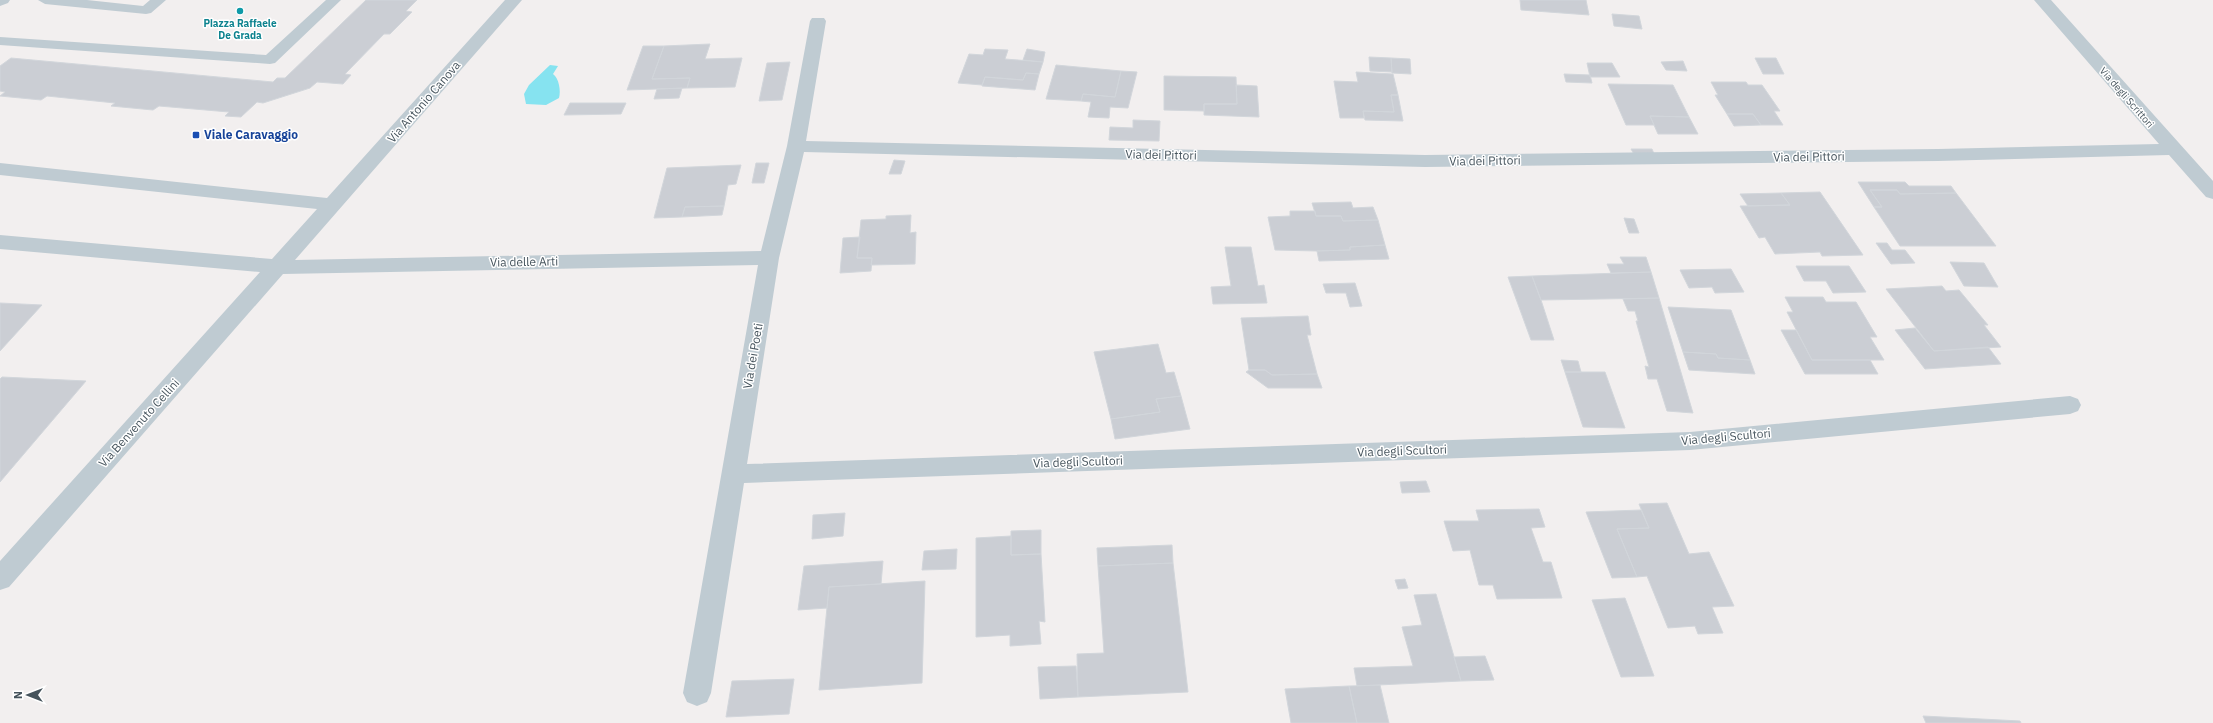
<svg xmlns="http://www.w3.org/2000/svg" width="2213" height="723" viewBox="0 0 2213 723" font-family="'IBM Plex Sans',sans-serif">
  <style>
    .water { fill: #86e3f0 }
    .building { fill: #cbced4; stroke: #d2d6db }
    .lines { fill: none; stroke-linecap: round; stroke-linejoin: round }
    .service { fill: #bfcbd2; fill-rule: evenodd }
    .minor { fill: #bfcbd2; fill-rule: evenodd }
    .culture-dot { fill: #0f9aa8; stroke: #fff; stroke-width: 1.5 }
    .transit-dot { fill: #1a4fb4; stroke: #fff; stroke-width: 1.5 }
    .labels { text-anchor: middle; stroke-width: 3; stroke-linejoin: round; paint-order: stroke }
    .far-culture-label { font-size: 10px; font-weight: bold; fill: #0d838f; stroke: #fff }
    .far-street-label { font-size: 10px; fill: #46545d; stroke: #fff }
    .street-label { font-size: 12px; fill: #46545d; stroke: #fff }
    .transit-label { font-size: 12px; font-weight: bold; fill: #164399; stroke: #fff; text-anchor: start }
  </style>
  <rect width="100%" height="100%" fill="#f2efef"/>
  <!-- water -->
  <path class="water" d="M550,65L558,66L553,74C559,78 561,91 559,98L546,105L526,104L524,94L529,85Z"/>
  <!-- building -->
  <path class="building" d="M366,0H417L406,11L412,12L390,34H384L345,74L351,75L343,84L317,82L310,88L263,103L257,102L241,117L225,116L229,112L159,106L153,110L111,106L115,103L47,96L41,100L0,96L5,92L0,91V66L11,58L273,82L277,78H285Z
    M1520,0H1586L1589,15L1521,10Z
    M1612,14L1639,16L1642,29L1614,26Z
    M710,44L705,59L742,58L735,87L687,88L690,78L652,79L664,46Z
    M643,46H664L652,79L690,78L687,88L627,90Z
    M985,49L1008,50L1005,59L1043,62L1039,74L1026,73L1023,80L985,77L982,85L958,83L969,54L983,55Z
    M1027,49L1045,52L1043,62L1023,60Z
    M1369,57L1391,58L1392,72L1370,71Z
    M1391,58L1410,59L1411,74L1392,73Z
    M1755,58H1776L1784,74H1763Z
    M1683,61L1687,71L1666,70L1661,62Z
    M790,62L782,100L759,101L767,63Z
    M1587,63H1612L1620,77H1590Z
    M1056,65L1121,71L1115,97L1083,94L1081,101L1046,99Z
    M1121,71L1137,72L1128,108L1110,107L1109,118L1088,117L1091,102L1081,101L1083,94L1115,97Z
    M1356,72L1393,74L1398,95H1391L1394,112L1363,111L1364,118H1340L1334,81L1358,82Z
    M1026,73L1039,74L1035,90L982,86L985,77L1023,80Z
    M1564,74L1590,75L1592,83L1566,82Z
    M1164,76L1236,77L1237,104H1204V111L1164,110Z
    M1711,82H1746L1748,85H1762L1780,111H1774L1783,125H1761L1753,114H1727L1715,95H1718Z
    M1608,84L1673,85L1689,117L1650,116L1654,125H1626Z
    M1236,85L1257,86L1259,117L1204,115V104H1237Z
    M682,88L679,98L654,99L657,89Z
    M1391,95H1398L1403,121L1365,120L1363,111L1394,112Z
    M570,103H626L621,114L564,115Z
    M1727,114H1753L1761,125L1734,126Z
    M1650,116L1689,117L1698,134H1658Z
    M1133,120L1160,121L1159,141L1109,140L1110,127L1133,128Z
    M1631,149H1652L1655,156H1635Z
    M894,160L905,161L901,174H889Z
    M756,163H769L764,183H752Z
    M741,165L736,184L728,185L724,206L685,207L682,217L654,218L667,168Z
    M1858,182H1905L1909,186H1951L1956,193L1900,194L1897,190H1870L1882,207H1874Z
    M1870,190H1897L1900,194L1956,193L1996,246H1900L1874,207H1882Z
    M1820,192L1863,255L1822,256L1820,252L1775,254L1765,237L1759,238L1740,206L1790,205L1781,193Z
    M1781,193L1790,205L1748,206L1740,194Z
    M1351,202L1353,208L1373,207L1378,220L1343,221L1341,216H1316L1312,203Z
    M724,206L722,215L682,217L685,207Z
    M1290,211H1315L1316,216H1341L1343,221L1378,220L1385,245L1350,247V250L1317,251L1275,250L1268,217L1290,216Z
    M911,215L910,233L916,232L915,264L871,265L872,258H857L861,220L886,219V216Z
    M1624,218L1634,219L1639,233H1629Z
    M860,237L857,258H872L871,271L840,273L843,238Z
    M1876,243H1887L1892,250H1905L1915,263L1891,264Z
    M1385,245L1389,259L1319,261L1317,251L1350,250V247Z
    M1225,247H1251L1258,286L1264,285L1267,303L1213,304L1211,287L1231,286Z
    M1620,257H1646L1651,272L1611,273L1607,264H1624Z
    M1950,262L1984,263L1998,287L1964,286Z
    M1796,266H1849L1866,292L1833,293L1826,281H1804Z
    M1731,269L1744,292L1715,293L1712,287L1689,288L1680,270Z
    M1651,272L1659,298L1541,300L1532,276Z
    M1532,276L1541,300L1554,340H1531L1508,277Z
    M1355,283L1362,306L1350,307L1346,293H1326L1323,284Z
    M1942,286L1946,291L1959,290L1988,325H1984L2001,347L1934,351L1886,289Z
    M1785,297H1823L1826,302H1856L1877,337H1870L1884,360H1812L1787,312H1793Z
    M1659,298L1693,413L1667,411L1657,379H1648L1645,366L1649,367L1636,321H1638L1635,311H1628L1623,299Z
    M0,303L42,305L0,351Z
    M1668,307L1731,310L1750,360L1718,358L1716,354L1683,352Z
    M1308,316L1311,335H1307L1317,374L1272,375L1265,370H1249L1241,318Z
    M1915,328L1934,351L1988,347L2001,364L1925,369L1895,330Z
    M1781,330H1796L1812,360H1870L1878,374H1805Z
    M1158,344L1166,373L1174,372L1181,396L1156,399L1160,412L1111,419L1094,352Z
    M1683,352L1716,354L1718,358L1750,360L1755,374L1689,370Z
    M1561,360L1578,361L1581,372H1565Z
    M1249,370H1265L1272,375L1317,374L1322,388H1268L1246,372Z
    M1565,372H1605L1625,428L1583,427Z
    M2,377L86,381L0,482V379Z
    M1181,396L1190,429L1115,439L1111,419L1160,412L1156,399Z
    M1426,481L1430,492L1402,493L1400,482Z
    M1667,503L1689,554L1709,552L1734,606L1712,607L1723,633L1698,634L1695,626L1668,628L1647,576L1637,577L1617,529L1649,528L1639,504Z
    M1539,509L1545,527L1531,528L1543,562H1551L1562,598L1497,599L1493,585H1479L1470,550L1453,551L1444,521H1479L1476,510Z
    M1641,510L1649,528L1617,529L1637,577L1612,578L1586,512Z
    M845,513L843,536L812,539L813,515Z
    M1041,530V554L1011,555V531Z
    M1011,536V555L1041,554L1045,622L1039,621L1041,644L1010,646V635L976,637V538Z
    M1172,545L1173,563L1098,566L1097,548Z
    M957,549L956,569L922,570L924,551Z
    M883,561L881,584L829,587L827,608L798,610L804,566Z
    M1173,563L1188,692L1078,697L1077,654L1104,653L1098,566Z
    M1405,579L1408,588L1398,589L1395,580Z
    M925,581L922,683L819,690L829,587Z
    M1436,594L1461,681L1357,686L1354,668L1413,666L1402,627L1422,625L1414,595Z
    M1625,598L1654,676L1621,677L1592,600Z
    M1485,656L1494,680L1461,681L1454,657Z
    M1076,666L1078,697L1040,699L1038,667Z
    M794,679L789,714L726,717L732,681Z
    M1380,685L1389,723H1357L1349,686Z
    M1349,686L1357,723H1291L1285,689Z
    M1923,716L2020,721L2021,723H1926Z"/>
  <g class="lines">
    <!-- service -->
    <path class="service" d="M38,0H87L143,6L150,0H166L151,13L146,14L45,4Z
      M326,0H341L275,63L270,64L0,45V37L266,55Z"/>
    <!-- minor -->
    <path class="minor" d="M0,0H10L8,3L0,6Z
      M505,0H522L295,260L761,251L787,146L810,21L812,18H824L826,21L806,141L1425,155L1938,149L2159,144L2034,0H2051L2213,181V199L2206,197L2169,155L1938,161L1425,167L804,152L779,258L747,464L1690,432L2070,396L2078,399L2081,405L2078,411L2070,414L1690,450L744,483L711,693L707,702L697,706L687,702L683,693L758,265L283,274L9,587L0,590V561L260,272L0,249V235L272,259L317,209L0,175V163L327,198Z"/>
  </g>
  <!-- markers -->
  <circle class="culture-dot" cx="240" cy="11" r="4"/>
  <rect class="transit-dot" x="192" y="131" width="8" height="8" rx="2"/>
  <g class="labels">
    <!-- far-culture labels -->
    <g class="far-culture-label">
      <text x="240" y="27">Piazza Raffaele<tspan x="240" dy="12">De Grada</tspan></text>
    </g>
    <!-- far-street labels -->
    <g class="far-street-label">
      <text transform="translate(2127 97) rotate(49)" y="4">Via degli Scrittori</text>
    </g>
    <!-- street labels -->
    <g class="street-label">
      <text transform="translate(424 102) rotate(-49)" y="4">Via Antonio Canova</text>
      <text transform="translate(1161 155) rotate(1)" y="4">Via dei Pittori</text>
      <text transform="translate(1809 157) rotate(-1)" y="4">Via dei Pittori</text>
      <text transform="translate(1485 161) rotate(-1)" y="4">Via dei Pittori</text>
      <text transform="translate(524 262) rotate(-1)" y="4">Via delle Arti</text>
      <text transform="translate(753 356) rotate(-80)" y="4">Via dei Poeti</text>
      <text transform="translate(139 423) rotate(-48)" y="4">Via Benvenuto Cellini</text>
      <text transform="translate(1726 437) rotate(-5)" y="4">Via degli Scultori</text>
      <text transform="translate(1402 451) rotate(-2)" y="4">Via degli Scultori</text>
      <text transform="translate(1078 462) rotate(-2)" y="4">Via degli Scultori</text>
    </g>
    <!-- transit labels -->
    <g class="transit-label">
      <text x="204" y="139">Viale Caravaggio</text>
    </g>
  </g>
  <!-- north arrow -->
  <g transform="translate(28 695) rotate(270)" stroke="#ffffff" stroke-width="3" paint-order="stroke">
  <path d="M0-3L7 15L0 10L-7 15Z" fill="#46545d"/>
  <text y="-6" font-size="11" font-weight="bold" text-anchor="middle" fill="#46545d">N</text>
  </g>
</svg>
